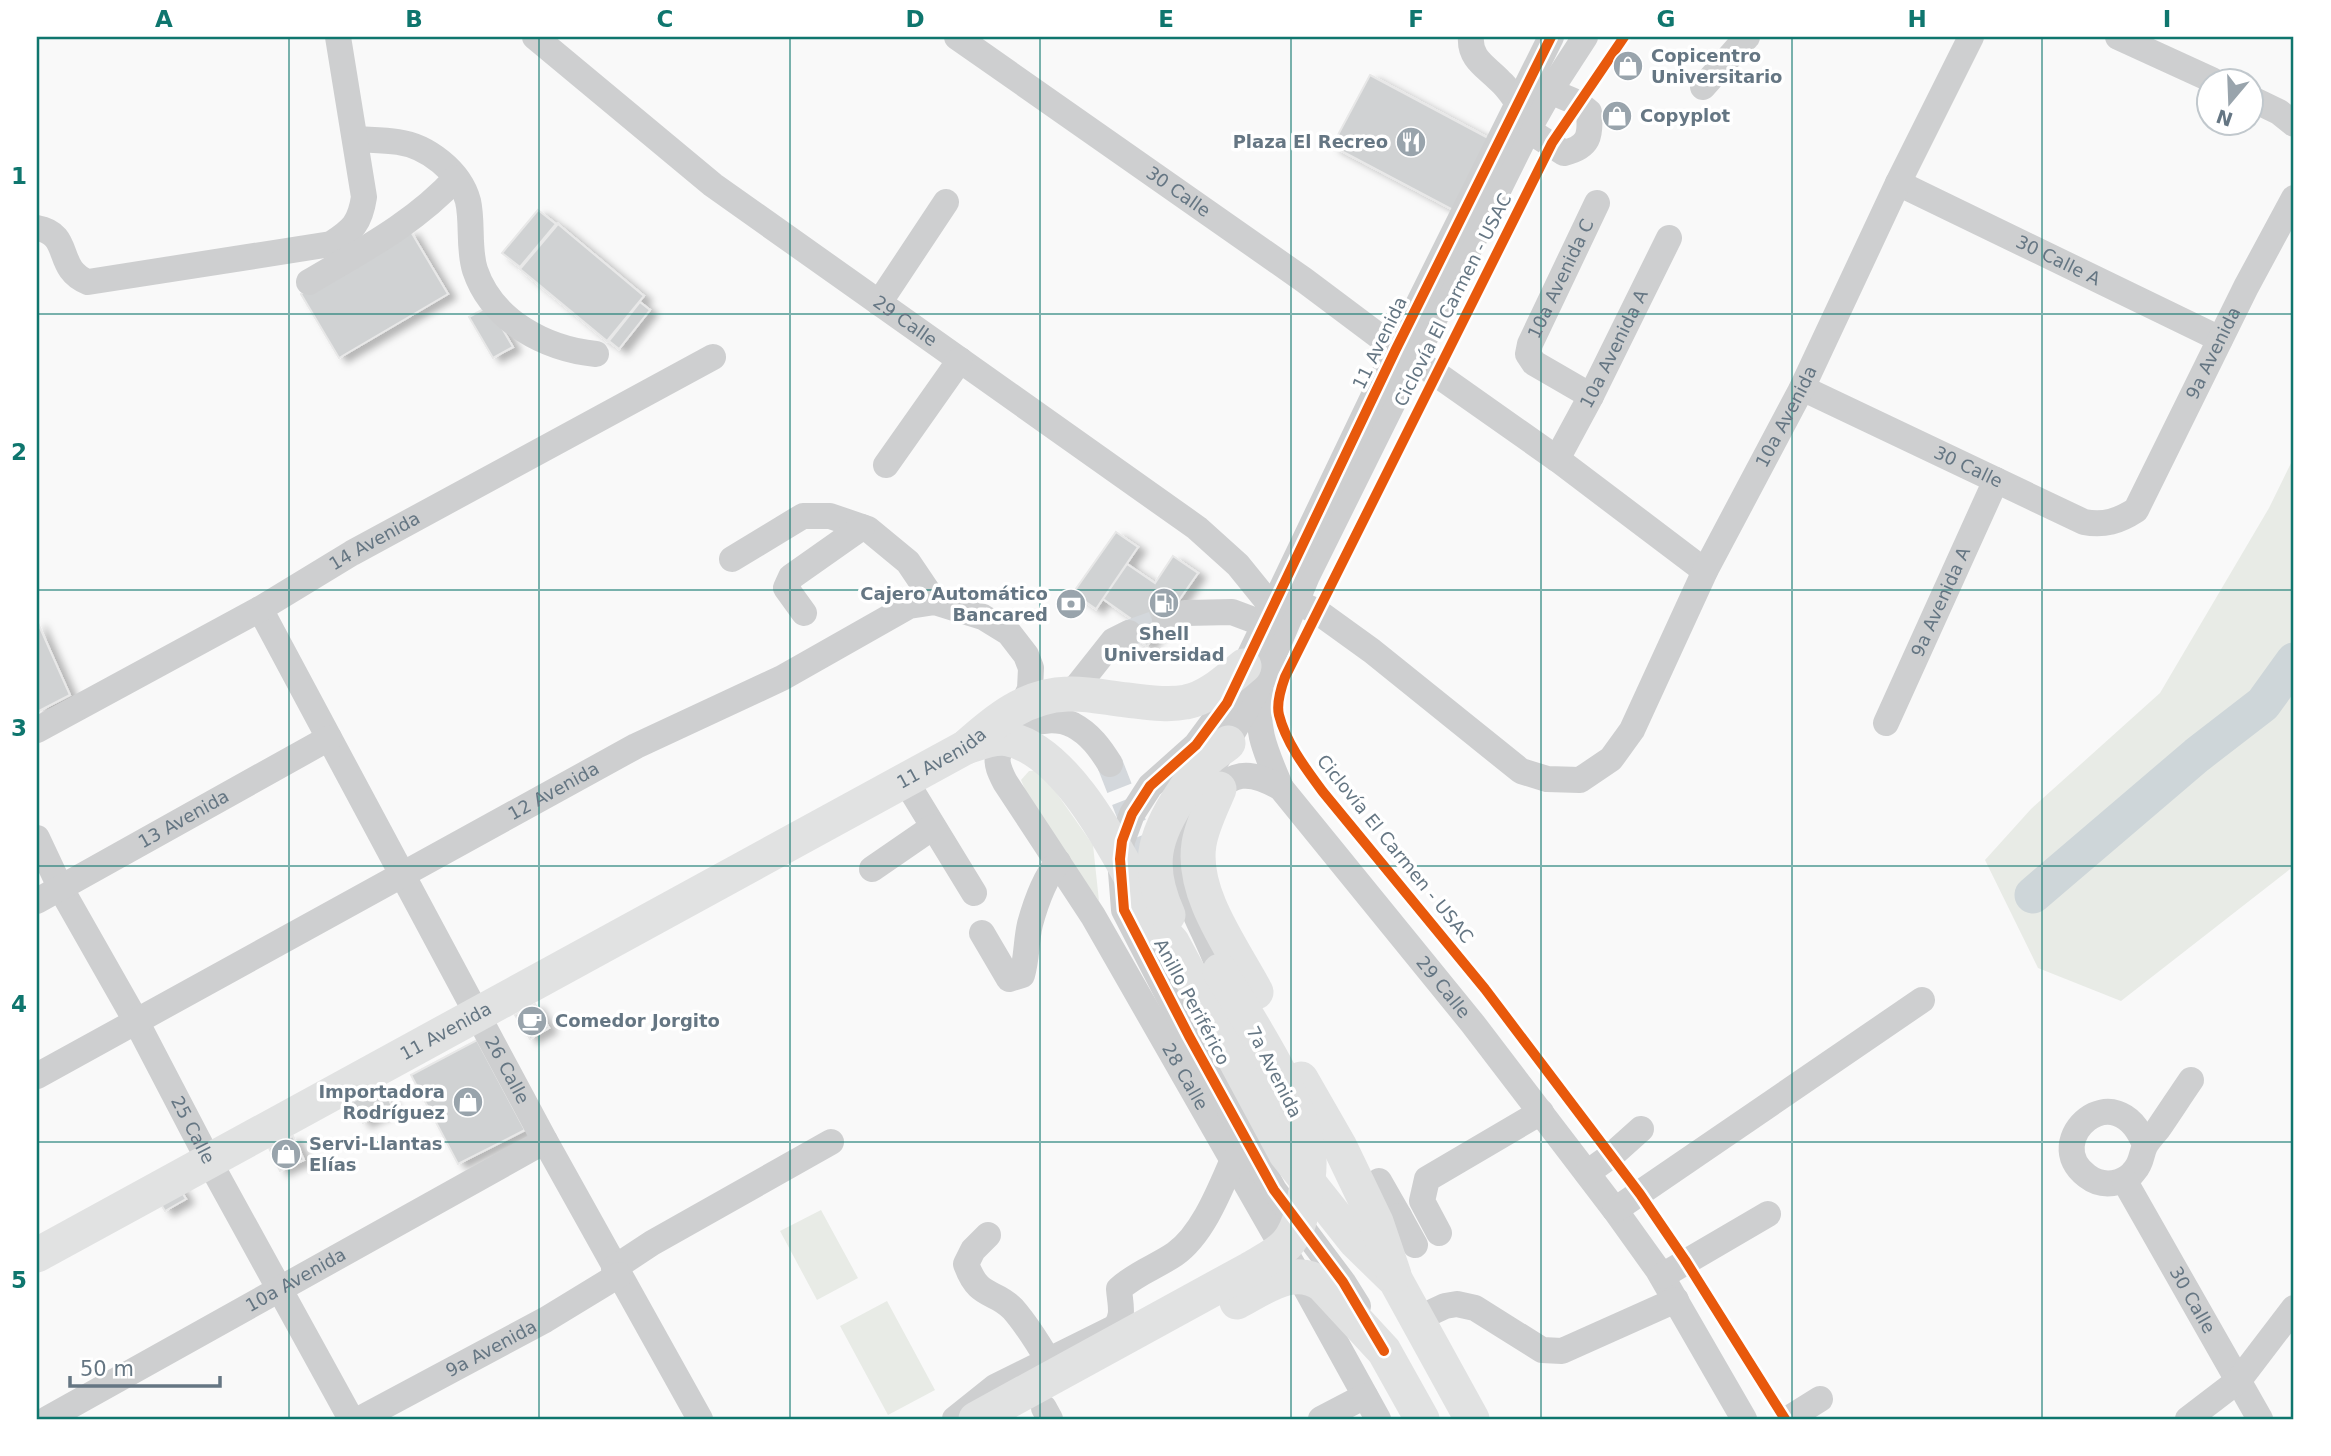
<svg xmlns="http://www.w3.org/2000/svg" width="2331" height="1456" viewBox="0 0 2331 1456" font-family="'DejaVu Sans',sans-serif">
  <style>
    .green { fill: #e8ebe6 }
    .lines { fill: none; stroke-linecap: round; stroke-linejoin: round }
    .river { stroke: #ced6d9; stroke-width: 37 }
    .building { fill: #d0d2d3; stroke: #e8e8e8; stroke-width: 2; filter: url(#shadow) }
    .minor-tunnel { stroke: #d4d8dc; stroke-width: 26; stroke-dasharray: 26 13; stroke-linecap: butt }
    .minor { stroke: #cecfd0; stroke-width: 26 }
    .major { stroke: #e1e2e2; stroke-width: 35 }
    .cycleway-casing { stroke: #fff; stroke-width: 15 }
    .cycleway { stroke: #e8590c; stroke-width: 10 }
    .grid { fill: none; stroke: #0f766e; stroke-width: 2; stroke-opacity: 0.55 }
    .labels { text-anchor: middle; stroke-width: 7; stroke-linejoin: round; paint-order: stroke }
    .poi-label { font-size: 18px; font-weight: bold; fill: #657683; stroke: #fff; text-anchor: start }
    .street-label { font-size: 18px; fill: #657683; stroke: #fff }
    .neatline { fill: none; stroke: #0f766e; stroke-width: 2.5 }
    .grid-label { font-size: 23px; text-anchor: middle; font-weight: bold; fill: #0f766e }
  </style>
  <defs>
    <filter id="shadow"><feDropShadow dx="8" dy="4.5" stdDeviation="3.5" flood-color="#0004"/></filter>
  </defs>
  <rect width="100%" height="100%" fill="#f9f9f9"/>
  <!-- green -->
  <path class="green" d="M2294,457V866L2121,1001L2038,968L1985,860L2031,809L2160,693L2269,508Z
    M1043,770L1053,788L1093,845L1099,901L1035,813L1021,780L1029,771Z
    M821,1210L858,1278L817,1300L780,1231Z
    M887,1301L935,1390L888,1415L840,1326Z"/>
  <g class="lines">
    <!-- river -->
    <path class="river" d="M2033,895L2197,755L2263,704L2294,661"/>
  </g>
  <!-- building -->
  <path class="building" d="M1370,75L1490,139L1453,210L1332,146Z
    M538,210L556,224L520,267L502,253Z
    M558,224L644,296L607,341L520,269Z
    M410,230L448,294L339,358L301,294Z
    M640,302L650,310L619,349L609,341Z
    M489,306L513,347L493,358L469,317Z
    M1116,532L1138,547L1096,609L1073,593Z
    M1173,556L1198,573L1147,646L1122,629L1130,618L1103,599L1127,564L1155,583Z
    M37,621L70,695L37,712Z
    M535,1004L549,1028L530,1039L515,1015Z
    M477,1040L525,1130L458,1164L411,1075Z
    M382,1086L393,1108L363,1123L352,1102Z
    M293,1136L304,1160L280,1171L269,1148Z
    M177,1184L186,1199L165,1211L156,1196Z"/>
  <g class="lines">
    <!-- minor-tunnel -->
    <path class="minor-tunnel" d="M1129,633L1165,620
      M1110,764L1153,874"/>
    <!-- minor -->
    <g class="minor">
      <path id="s1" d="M535,37L713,185L1197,528L1238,565L1272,607"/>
      <path id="s2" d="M957,37L1304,280L1396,349"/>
      <path d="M1471,37C1469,59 1487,67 1500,81C1507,87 1512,95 1518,103"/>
      <path d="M2118,37L2212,80"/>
      <path d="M1703,87L1747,37"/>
      <path d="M2250,98L2279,112L2294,124"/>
      <path d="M1528,130L1564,153C1589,147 1591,136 1589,112L1578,103L1550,91"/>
      <path d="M355,139C369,140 384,140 398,142C427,146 460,171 468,201C473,223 468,248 475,270C492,321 546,349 596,354"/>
      <path id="s3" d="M1898,183L2220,339"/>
      <path d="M37,228C73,234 54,269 88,282L331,244C353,230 360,223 364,197L338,37"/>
      <path d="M309,282C361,251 415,223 456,178"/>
      <path d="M879,303L946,202"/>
      <path d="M1414,361L1435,373L1557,459L1705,571"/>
      <path id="s4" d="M1802,388L2084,522C2104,526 2119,521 2136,510L2246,287L2294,198"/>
      <path id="s5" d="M1591,396L1534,363L1528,354L1530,344L1597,203"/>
      <path id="s6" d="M1557,459L1591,396L1669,238"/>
      <path d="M886,465L960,360"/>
      <path d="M732,559L803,516H830L868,529L908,562L935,602"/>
      <path id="s7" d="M1296,602L1318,612L1372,651L1521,771L1547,779L1580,780L1611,759L1632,730L1705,571L1802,388L1898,183L1971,37"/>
      <path id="s8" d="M260,609L545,1141L700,1419"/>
      <path d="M804,613L786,588L791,577L862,527"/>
      <path d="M1165,620L1185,613L1232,612L1264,624"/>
      <path d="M1261,692C1254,730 1267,754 1281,788"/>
      <path d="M1071,694L1113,641L1129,633"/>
      <path id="s9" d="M1886,723L1996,480"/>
      <path id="s10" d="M37,730L260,609L352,553L713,357"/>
      <path d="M1218,758L1264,678L1307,576L1528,130L1550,91L1585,37"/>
      <path id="s11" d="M1110,764C1100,748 1090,734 1073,725C1047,712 1006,727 998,756C996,765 1001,774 1005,782L1093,916L1299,1276L1378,1419"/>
      <path d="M905,780L974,893"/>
      <path id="s12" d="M37,838L61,889L136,1021L209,1161L351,1419"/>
      <path d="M872,869L933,827"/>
      <path id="s13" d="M37,901L329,738"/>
      <path d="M982,933L1009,979L1022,975C1027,958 1026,941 1030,924C1036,902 1044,879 1058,862"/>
      <path id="s14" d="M1220,971C1209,938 1186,903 1181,870C1176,840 1209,781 1241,776C1255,774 1269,781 1281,788L1473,1024L1615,1210L1658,1270L1744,1419"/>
      <path id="s15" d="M37,1076L636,746L782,678L909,606L935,602L983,617L1009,633L1026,655L1031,668L1030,689L1022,706"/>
      <path d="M2145,1145C2116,1070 2039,1141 2087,1176C2096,1183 2107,1185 2118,1182C2125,1180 2131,1176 2135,1170C2142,1162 2141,1154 2145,1146C2148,1140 2154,1134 2158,1129C2169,1113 2180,1096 2191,1080"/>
      <path d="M1587,1173L1612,1155L1641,1129"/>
      <path id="s16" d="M2124,1180L2260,1419"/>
      <path d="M1379,1181L1399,1216"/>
      <path d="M1615,1210L1922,1000"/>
      <path d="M1378,1230L1399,1216L1415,1245"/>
      <path d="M1439,1233L1422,1201L1427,1179L1541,1112"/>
      <path d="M988,1235L973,1250L966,1264C979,1300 994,1289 1013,1309C1026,1324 1038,1343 1048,1360"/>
      <path d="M614,1268L652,1243L831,1142"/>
      <path d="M1662,1276L1768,1214"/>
      <path d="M1358,1306L1343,1282L1274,1190L1189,1036L1124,910L1120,859L1122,841L1132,814L1150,786L1196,745L1227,703L1396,349L1551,37"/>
      <path d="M1417,1319L1445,1306L1457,1304L1475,1308L1542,1350L1562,1351L1676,1300"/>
      <path d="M1044,1408L1050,1419"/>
      <path id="s17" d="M47,1419L545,1141"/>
      <path id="s18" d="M360,1419L545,1320L619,1275"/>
      <path d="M955,1419L995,1387L1114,1328C1125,1318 1120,1303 1119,1289C1136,1273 1156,1267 1175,1254C1202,1235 1219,1192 1232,1162"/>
      <path d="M1321,1419L1365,1396"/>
      <path d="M1788,1419L1820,1399"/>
      <path d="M2188,1419L2239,1380L2294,1308"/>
    </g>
    <!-- major -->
    <g class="major">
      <path d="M966,747C979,743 994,736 1008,739C1063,750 1109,837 1135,884C1146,905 1155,925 1172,942L1286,1154L1355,1241L1396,1281L1472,1419"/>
      <path d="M1219,789C1212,806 1202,825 1199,844C1191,894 1234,950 1256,992"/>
      <path d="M1168,915C1146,867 1153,837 1182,794C1189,784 1195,772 1203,763C1210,755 1220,750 1228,743"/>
      <path d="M1301,1079L1340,1147L1376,1222L1394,1275"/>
      <path id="s19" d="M37,1255L966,747C996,720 1026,695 1068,694C1087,693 1108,698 1127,700C1145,702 1167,706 1186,702C1208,698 1227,680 1244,666"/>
      <path d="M1237,1302C1264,1288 1294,1264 1323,1285L1384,1351L1422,1419"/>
      <path d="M976,1419L1250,1269C1265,1260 1283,1252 1292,1237C1299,1226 1302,1213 1304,1201C1308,1184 1311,1166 1308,1148C1295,1087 1251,1025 1220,971"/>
    </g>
    <!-- cycleway casing -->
    <g class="cycleway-casing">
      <path id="cycleway" d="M1624,37L1552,143L1285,677C1281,688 1276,703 1279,715C1286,743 1306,769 1323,792L1485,989L1640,1194L1685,1260L1785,1419
        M1384,1351L1343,1282L1274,1190L1189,1036L1124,910L1120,859L1122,841L1132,814L1150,786L1196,745L1227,703L1396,349L1551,37"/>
    </g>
    <!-- cycleway -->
    <use href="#cycleway" class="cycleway"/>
  </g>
  <!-- grid -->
  <path class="grid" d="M289,37V1419M539,37V1419M790,37V1419M1040,37V1419M1291,37V1419M1541,37V1419M1792,37V1419M2042,37V1419M37,314H2294M37,590H2294M37,866H2294M37,1142H2294"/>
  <!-- icons -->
  <defs>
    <g id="shop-disc" transform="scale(1.575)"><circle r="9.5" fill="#99a4ac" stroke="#fff"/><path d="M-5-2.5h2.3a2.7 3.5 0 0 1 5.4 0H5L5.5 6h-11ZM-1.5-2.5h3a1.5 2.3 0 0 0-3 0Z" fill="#fff"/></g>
    <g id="restaurant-disc" transform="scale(1.575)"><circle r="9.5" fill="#99a4ac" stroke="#fff"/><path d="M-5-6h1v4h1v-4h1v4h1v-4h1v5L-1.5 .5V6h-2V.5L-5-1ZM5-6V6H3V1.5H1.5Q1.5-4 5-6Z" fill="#fff"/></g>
    <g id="fuel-disc" transform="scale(1.575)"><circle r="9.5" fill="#99a4ac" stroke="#fff"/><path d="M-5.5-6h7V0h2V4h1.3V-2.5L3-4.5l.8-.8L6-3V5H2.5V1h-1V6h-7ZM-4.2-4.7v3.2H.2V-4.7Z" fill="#fff"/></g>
    <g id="bank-disc" transform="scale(1.575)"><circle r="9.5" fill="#99a4ac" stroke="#fff"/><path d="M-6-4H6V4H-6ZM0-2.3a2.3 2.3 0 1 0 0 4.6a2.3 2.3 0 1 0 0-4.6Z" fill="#fff"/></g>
    <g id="cafe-disc" transform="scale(1.575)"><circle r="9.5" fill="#99a4ac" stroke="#fff"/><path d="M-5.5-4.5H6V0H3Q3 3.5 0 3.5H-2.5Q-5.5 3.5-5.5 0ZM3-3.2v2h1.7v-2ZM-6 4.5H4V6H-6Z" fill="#fff"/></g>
  </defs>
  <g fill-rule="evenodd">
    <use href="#shop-disc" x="1628" y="66"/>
    <use href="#shop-disc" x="1617" y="116"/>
    <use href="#restaurant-disc" x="1411" y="142"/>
    <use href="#fuel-disc" x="1164" y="603"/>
    <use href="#bank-disc" x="1071" y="604"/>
    <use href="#cafe-disc" x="532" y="1021"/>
    <use href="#shop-disc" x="468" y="1102"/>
    <use href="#shop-disc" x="286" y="1154"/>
  </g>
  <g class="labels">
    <!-- poi labels -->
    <g class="poi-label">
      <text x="1651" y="62">Copicentro<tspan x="1651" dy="21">Universitario</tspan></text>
      <text x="1640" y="122">Copyplot</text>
      <text x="1388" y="148" text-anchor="end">Plaza El Recreo</text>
      <text x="1048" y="600" text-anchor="end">Cajero Automático<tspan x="1048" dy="21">Bancared</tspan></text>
      <text x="1164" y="640" text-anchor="middle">Shell<tspan x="1164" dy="21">Universidad</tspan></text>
      <text x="555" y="1027">Comedor Jorgito</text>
      <text x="445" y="1098" text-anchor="end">Importadora<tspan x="445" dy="21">Rodríguez</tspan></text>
      <text x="309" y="1150">Servi-Llantas<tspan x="309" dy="21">Elías</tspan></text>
    </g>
    <!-- street labels -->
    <g class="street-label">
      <text dy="6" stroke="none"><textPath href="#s2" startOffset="270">30 Calle</textPath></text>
      <text dy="6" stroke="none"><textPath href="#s3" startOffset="178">30 Calle A</textPath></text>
      <text dy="6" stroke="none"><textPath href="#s5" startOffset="159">10a Avenida C</textPath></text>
      <text transform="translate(1453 300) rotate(-63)" y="6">Ciclovía El Carmen - USAC</text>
      <text dy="6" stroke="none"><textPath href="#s1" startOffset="467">29 Calle</textPath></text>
      <text transform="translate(1380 343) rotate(-64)" y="6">11 Avenida</text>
      <text dy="6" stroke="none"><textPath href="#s6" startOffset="124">10a Avenida A</textPath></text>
      <text dy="6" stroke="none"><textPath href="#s4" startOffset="542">9a Avenida</textPath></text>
      <text dy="6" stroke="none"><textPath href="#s7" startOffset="765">10a Avenida</textPath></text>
      <text dy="6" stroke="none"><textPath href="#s4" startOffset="184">30 Calle</textPath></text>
      <text dy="6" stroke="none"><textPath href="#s10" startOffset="387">14 Avenida</textPath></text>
      <text dy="6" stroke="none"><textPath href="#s9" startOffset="133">9a Avenida A</textPath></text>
      <text dy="6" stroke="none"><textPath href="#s19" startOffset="1032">11 Avenida</textPath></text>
      <text dy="6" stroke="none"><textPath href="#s15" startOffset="590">12 Avenida</textPath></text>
      <text dy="6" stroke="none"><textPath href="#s13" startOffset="168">13 Avenida</textPath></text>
      <text transform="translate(1395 849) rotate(51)" y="6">Ciclovía El Carmen - USAC</text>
      <text dy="6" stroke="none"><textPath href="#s14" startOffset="527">29 Calle</textPath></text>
      <text transform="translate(1192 1002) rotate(62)" y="6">Anillo Periférico</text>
      <text dy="6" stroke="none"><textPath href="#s19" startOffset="466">11 Avenida</textPath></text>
      <text dy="6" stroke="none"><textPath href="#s8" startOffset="523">26 Calle</textPath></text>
      <text transform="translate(1274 1072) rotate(63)" y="6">7a Avenida</text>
      <text dy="6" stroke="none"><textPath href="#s11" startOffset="518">28 Calle</textPath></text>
      <text dy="6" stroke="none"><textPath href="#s12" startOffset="331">25 Calle</textPath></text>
      <text dy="6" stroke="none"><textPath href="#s17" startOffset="285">10a Avenida</textPath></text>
      <text dy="6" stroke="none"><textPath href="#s16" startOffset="138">30 Calle</textPath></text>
      <text dy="6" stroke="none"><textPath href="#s18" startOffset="149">9a Avenida</textPath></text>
    </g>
  </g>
  <!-- border -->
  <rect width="2331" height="1456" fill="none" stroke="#ffffff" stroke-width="77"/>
  <!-- north arrow -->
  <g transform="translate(2230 102) rotate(199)"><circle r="33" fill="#ffffff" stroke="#c1c8cd" stroke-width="2"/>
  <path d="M0-5L12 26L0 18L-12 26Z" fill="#99a4ac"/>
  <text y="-10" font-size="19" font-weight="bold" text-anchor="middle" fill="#657683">N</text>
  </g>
  <!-- scale -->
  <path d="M70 1376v10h150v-10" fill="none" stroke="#657683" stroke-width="3.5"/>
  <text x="80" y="1376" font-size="21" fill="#657683" stroke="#ffffff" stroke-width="5" paint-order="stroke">50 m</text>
  <rect x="38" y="38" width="2254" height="1380" class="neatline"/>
  <g class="grid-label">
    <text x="164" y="27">A</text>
    <text x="414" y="27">B</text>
    <text x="665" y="27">C</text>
    <text x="915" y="27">D</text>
    <text x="1166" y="27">E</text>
    <text x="1416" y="27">F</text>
    <text x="1666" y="27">G</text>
    <text x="1917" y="27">H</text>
    <text x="2167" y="27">I</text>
    <text x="19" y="184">1</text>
    <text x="19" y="460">2</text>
    <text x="19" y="736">3</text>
    <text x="19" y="1012">4</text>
    <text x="19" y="1288">5</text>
  </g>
</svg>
